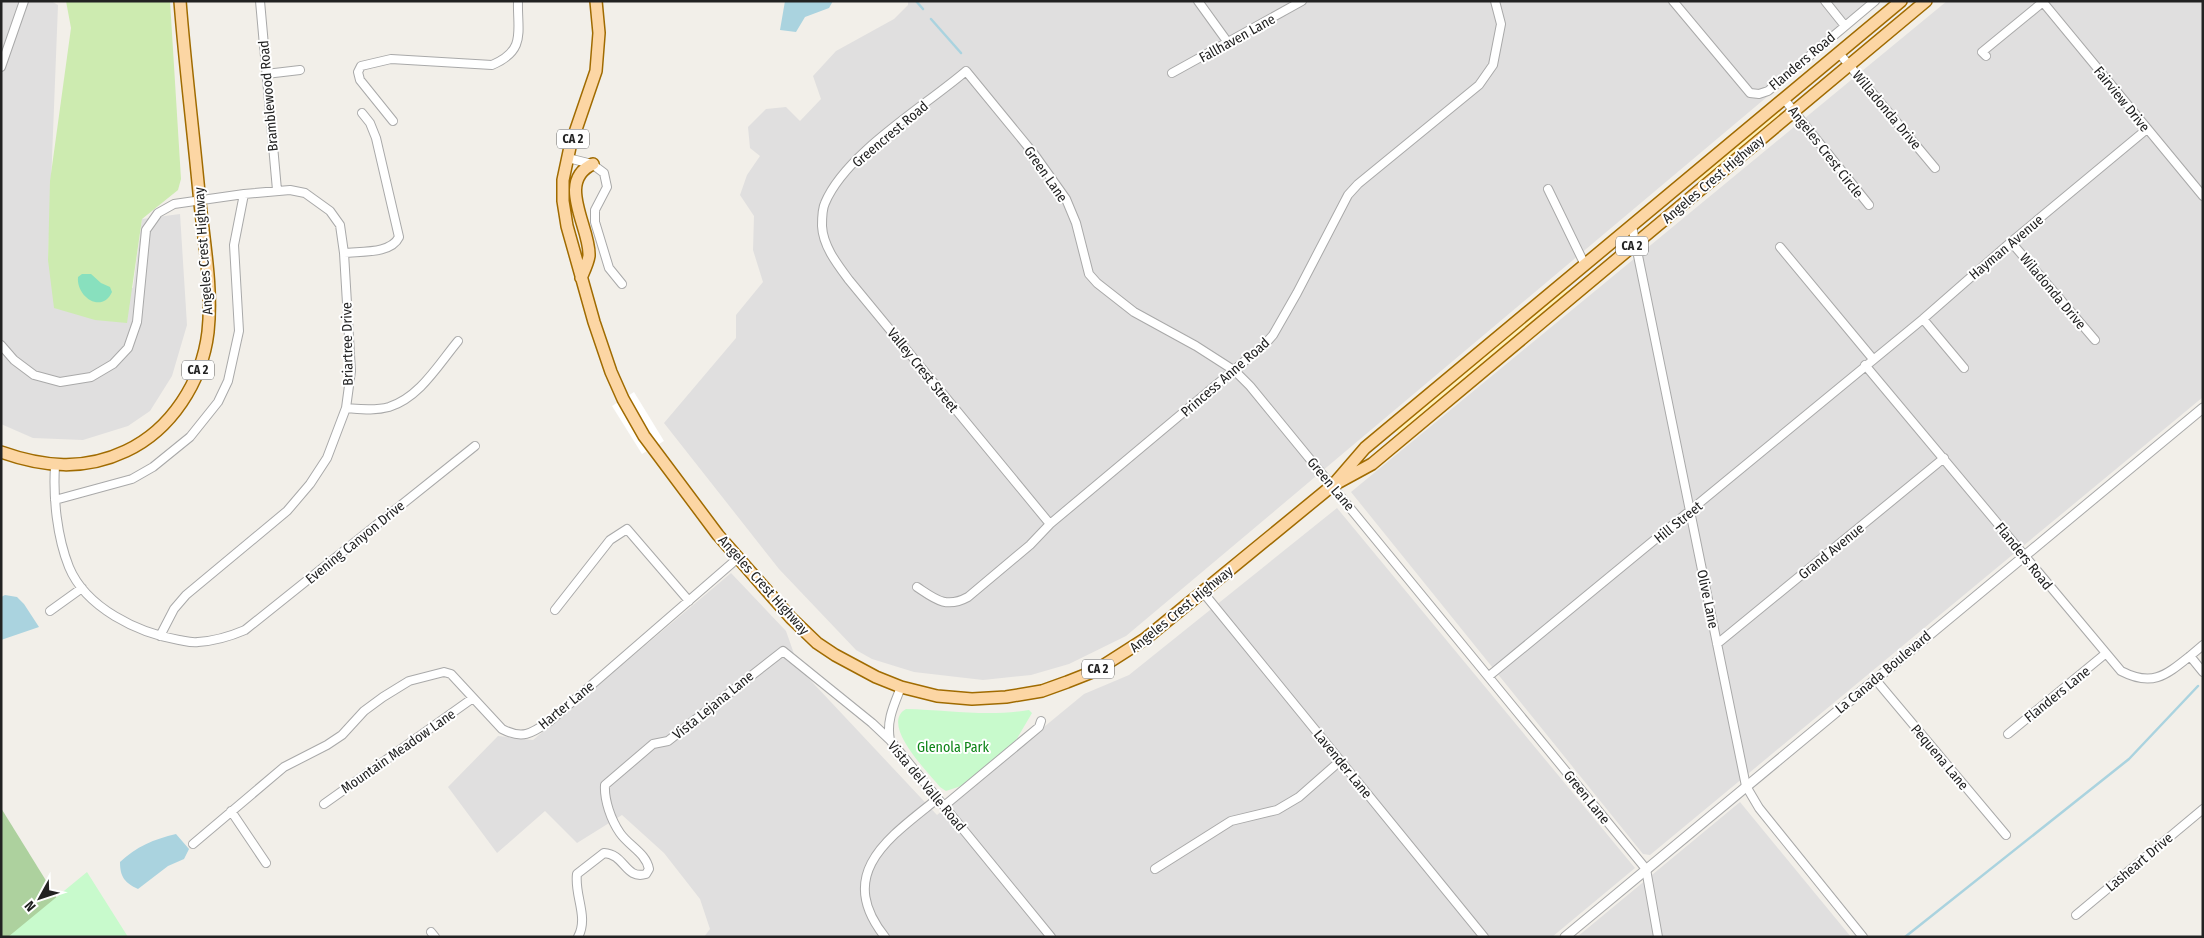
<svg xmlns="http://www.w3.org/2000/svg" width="2204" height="938" viewBox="0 0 2204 938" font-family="'Fira Sans Condensed',sans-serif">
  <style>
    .residential { fill: #e0dfdf }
    .grass { fill: #cdebb0 }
    .forest { fill: #add19e }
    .sand { fill: #fff1ba }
    .park { fill: #c8facc }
    .pitch { fill: #88e0be }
    .water { fill: #aad3df }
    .pier { fill: #fff }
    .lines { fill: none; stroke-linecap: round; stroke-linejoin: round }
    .stream { stroke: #aad3df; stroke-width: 2.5 }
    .minor-casing { stroke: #a9a9a9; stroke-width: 10 }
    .tertiary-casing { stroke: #a9a9a9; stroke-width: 11 }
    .primary-casing { stroke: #a06b00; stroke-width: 14 }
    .minor { stroke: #fff; stroke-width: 8 }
    .tertiary { stroke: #fff; stroke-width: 9 }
    .primary { stroke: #fcd6a4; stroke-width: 11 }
    .labels { text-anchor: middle; stroke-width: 4; stroke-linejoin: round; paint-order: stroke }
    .shield { fill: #fff; stroke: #646464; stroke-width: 1 }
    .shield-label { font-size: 12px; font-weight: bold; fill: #222 }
    .street-label { font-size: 14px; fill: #222; stroke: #fff }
    .park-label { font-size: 14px; fill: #0c8416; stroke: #fff }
  </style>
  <rect width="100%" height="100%" fill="#f2efe9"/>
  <!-- residential -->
  <path class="residential" d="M1,1H51L58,5L48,260L133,288L142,219L180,214L187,325L172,376L150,411L128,426L83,440L33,438L1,424Z
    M908,1H1881L1126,636L1069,664L1031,675L983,680L914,672L872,659L856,650L779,569L664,423L736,338V315L763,282L753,250L754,216L740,195L747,175L760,156L750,148L748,127L766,109L786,107L800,121L821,99L813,76L836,51L894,19L908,5Z
    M1947,1H2203V397L1650,855L1643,854L1351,492Z
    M1337,508L1635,868L1552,937H704L710,929L700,899L664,853L622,815L577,843L545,811L497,853L448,787L498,736L533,740L731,573L786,631L799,668L937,815L1084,694L1129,675Z
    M1740,802L1851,937H1577Z"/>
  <!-- grass -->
  <path class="grass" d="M66,1H170L181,179L178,190L142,219L127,323L95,320L54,308L48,260L50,181L71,28Z"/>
  <!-- forest -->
  <path class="forest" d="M1,808L81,937H1Z"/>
  <!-- sand -->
  <path class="sand" d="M1779,110L1783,113L1700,184L1696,179Z
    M1563,289L1568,290V294L1399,435L1395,430Z"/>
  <!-- park -->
  <path class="park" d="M906,709C948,710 988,717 1029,710L1032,713L1015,742L961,786L946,791L940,787C929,773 879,724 906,709Z
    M87,872L128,937H8Z"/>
  <!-- pitch -->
  <path class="pitch" d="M91,274L101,283L110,287L112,292C102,314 76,297 78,277L82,274Z"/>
  <!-- water -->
  <path class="water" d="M785,1H833L829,8L805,17L796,32L780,30Z
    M5,595L17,597L24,604L39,627L1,640V597Z
    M176,834L189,849L184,859L168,866L138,889C125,883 120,877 120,862C136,847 154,839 176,834Z"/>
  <!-- pier -->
  <path class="pier" d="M634,392L664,441L642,454L612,406Z"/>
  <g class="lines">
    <!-- stream -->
    <path class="stream" d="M916,1L923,9
      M931,19L961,53
      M1905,937L2129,759L2198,686"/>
    <!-- minor casing -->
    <g class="minor-casing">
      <path id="minor" d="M260,1L277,190
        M1198,1L1229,44
        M1673,1L1750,93L1759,94L1768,91L1875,1
        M1825,1L1845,26
        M2042,1L2203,196
        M1839,53L1935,168
        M1986,56L1982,52L2043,2
        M1,67L24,1
        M1172,73L1302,1
        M266,74L300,70
        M1784,99L1869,205
        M393,121L360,80L358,72L361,66L391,59L492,65C527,50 517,31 518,1
        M568,158L592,164L604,173L607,187L595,210V222L609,268L622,284
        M1548,189L1585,265
        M1632,226L1746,786L1759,808L1863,937
        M2011,242L2095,340
        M1780,247L1873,359
        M344,253C361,251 391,254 399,237L376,138L370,123L362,113
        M1923,319L1964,368
        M1,345L14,360L34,375L60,382L91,377L113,364L128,348L137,322L146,230L158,213L174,204L244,194L290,190L305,193L330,211L340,225L344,253L351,371L346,408L327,458L310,484L287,511L186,595L174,609L160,636
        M1865,365L2121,671C2152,687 2165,676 2190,656L2203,672
        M346,408C360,409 375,411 389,407C420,397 438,365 458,341
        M55,466C53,498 57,537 69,567C86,608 138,633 179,640C185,641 192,643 198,642C214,641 231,636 245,630L475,446
        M55,500L132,479L153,467L190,437L218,402L228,381L239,331L234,245L244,194
        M1050,524L849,280C837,264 823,246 822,226C822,219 822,209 825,203C846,153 924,107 966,71L1034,154L1066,199L1076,223L1089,274L1097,283L1134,312L1196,346L1235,371L1250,386L1646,869L1658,937
        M917,587C935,599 946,609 968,597L1030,545L1050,524L1265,344L1273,335L1297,293L1348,195L1358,184L1479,85L1493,65L1501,24L1495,1
        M1202,591L1484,937
        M555,610L610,540L627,529L689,601
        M50,611L82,588
        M1717,644L1944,458
        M2190,656L2203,645
        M1489,676L1923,319L2011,242L2147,129
        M1875,679L2006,835
        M2008,734L2105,654
        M890,740C886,721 894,705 901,687
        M324,804L473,698
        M944,806L1039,727L1041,721
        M231,811L266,863
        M193,844L284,767L327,745L342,735L364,711L383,697L409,681L444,672L451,674L502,729C523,740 532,733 550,721L738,558
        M1155,869L1231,821L1277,810L1299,797L1340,761
        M2076,915L2203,809
        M431,932L435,937
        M578,937C589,917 574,895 577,874L604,853C625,854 625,880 646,874L649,869C646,853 629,846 620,833C611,820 604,800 605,785L653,744L668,741L783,651L872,723L890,740L1051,937
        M885,937C834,873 890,837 937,799"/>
    </g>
    <!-- tertiary casing -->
    <g class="tertiary-casing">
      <path id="tertiary" d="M1565,937L2203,408"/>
    </g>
    <!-- primary casing -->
    <g class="primary-casing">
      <path id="primary" d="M596,1L599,33L596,71L570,147L563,180V201L567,226L594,322L611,372L623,399L644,436L718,535L791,618L817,643L835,655L876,677L901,687L937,696L972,699L1006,697L1042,691L1067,682L1095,671L1145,639L1333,485L1365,448L1901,1
        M581,278C584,271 588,263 589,256C591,229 555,181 593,164
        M1,452C43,467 84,471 126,451C171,430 202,382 208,332C213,286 203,238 199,193C193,129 185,65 180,1
        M1339,482L1372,464L1926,1"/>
    </g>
    <!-- minor -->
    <use href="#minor" class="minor"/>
    <!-- tertiary -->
    <use href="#tertiary" class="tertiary"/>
    <!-- primary -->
    <use href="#primary" class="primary"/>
  </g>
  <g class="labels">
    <!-- shield labels -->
    <g class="shield">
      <rect x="557" y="129.5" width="32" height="19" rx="4"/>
      <rect x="1616" y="236.5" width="32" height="19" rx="4"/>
      <rect x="182" y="360.5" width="32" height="19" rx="4"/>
      <rect x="1082" y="659.5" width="32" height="19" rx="4"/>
    </g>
    <g class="shield-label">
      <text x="573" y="143">CA 2</text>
      <text x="1632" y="250">CA 2</text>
      <text x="198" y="374">CA 2</text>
      <text x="1098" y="673">CA 2</text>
    </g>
    <!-- street labels -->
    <g class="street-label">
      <text transform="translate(1237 38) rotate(-29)" y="5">Fallhaven Lane</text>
      <text transform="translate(1802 61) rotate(-40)" y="5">Flanders Road</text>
      <text transform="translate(268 96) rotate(-95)" y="5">Bramblewood Road</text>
      <text transform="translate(2122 99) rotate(51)" y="5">Fairview Drive</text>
      <text transform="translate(1887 110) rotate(50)" y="5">Willadonda Drive</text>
      <text transform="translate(890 134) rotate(-40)" y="5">Greencrest Road</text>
      <text transform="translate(1826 152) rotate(52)" y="5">Angeles Crest Circle</text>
      <text transform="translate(1046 174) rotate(55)" y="5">Green Lane</text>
      <text transform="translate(1713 179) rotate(-40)" y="5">Angeles Crest Highway</text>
      <text transform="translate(2006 247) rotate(-40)" y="5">Hayman Avenue</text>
      <text transform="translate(203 251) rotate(-94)" y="5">Angeles Crest Highway</text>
      <text transform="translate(2053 291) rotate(50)" y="5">Wiladonda Drive</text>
      <text transform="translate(347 344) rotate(-91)" y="5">Briartree Drive</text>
      <text transform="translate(923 370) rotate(51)" y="5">Valley Crest Street</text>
      <text transform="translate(1225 377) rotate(-41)" y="5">Princess Anne Road</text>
      <text transform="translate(1331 484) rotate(50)" y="5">Green Lane</text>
      <text transform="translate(1678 522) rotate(-39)" y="5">Hill Street</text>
      <text transform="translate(355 542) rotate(-39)" y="5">Evening Canyon Drive</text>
      <text transform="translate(1831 551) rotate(-39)" y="5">Grand Avenue</text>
      <text transform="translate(2024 556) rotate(51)" y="5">Flanders Road</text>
      <text transform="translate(764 585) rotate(48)" y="5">Angeles Crest Highway</text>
      <text transform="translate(1708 599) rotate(78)" y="5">Olive Lane</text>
      <text transform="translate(1181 609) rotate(-39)" y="5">Angeles Crest Highway</text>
      <text transform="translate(1883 672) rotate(-40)" y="5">La Canada Boulevard</text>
      <text transform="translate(2057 694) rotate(-39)" y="5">Flanders Lane</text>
      <text transform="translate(566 705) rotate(-39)" y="5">Harter Lane</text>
      <text transform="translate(713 705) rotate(-39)" y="5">Vista Lejana Lane</text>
      <text transform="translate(398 751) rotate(-35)" y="5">Mountain Meadow Lane</text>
      <text transform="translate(1940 757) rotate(50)" y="5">Pequena Lane</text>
      <text transform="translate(1343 764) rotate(51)" y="5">Lavender Lane</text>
      <text transform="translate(927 786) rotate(50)" y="5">Vista del Valle Road</text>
      <text transform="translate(1587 797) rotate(51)" y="5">Green Lane</text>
      <text transform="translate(2139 862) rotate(-40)" y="5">Lasheart Drive</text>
    </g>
    <!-- park labels -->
    <g class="park-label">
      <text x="953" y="752">Glenola Park</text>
    </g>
  </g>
  <!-- border -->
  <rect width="2204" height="938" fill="none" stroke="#222222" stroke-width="5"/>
  <!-- north arrow -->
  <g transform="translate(40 898) rotate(230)" stroke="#ffffff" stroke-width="4" paint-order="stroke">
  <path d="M0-4L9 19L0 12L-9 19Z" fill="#222222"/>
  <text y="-8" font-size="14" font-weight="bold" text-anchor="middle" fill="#222222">N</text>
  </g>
</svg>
